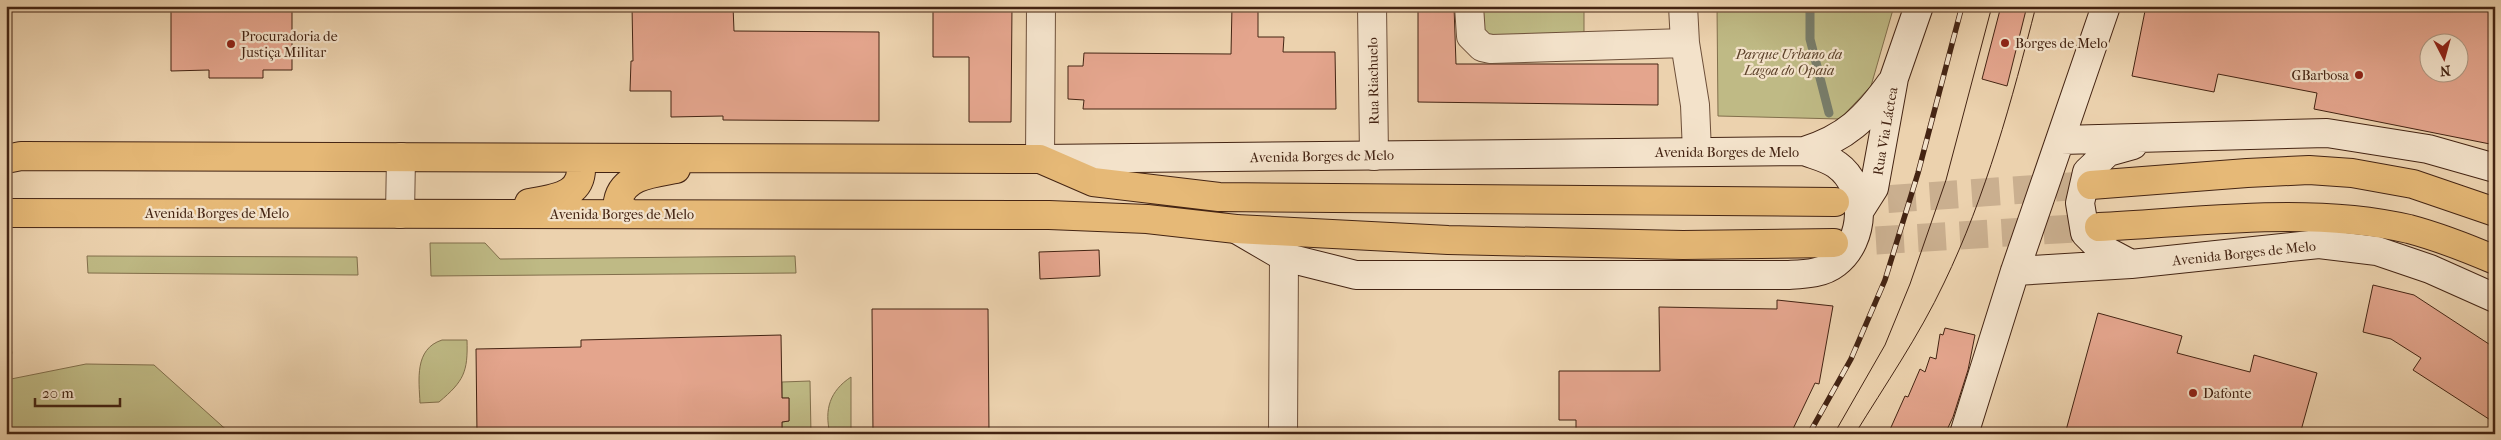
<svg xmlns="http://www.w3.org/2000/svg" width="2501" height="440" viewBox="0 0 2501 440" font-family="'IM FELL French Canon',serif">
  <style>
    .green { fill: #bfba85; stroke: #826f4c }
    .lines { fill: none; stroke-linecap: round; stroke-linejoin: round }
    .stream { stroke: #787d6a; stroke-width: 9 }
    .building { fill: #e4a58d; stroke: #442413; fill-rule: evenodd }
    .primary-tunnel { stroke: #caaf8f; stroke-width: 28; stroke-dasharray: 28 14; stroke-linecap: butt }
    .street-casing { stroke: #6e503a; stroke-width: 30 }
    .secondary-casing { stroke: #442413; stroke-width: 30 }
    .primary-casing { stroke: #442413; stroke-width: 30 }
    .street { stroke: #f3e2ca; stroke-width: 28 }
    .secondary { stroke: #f3e2ca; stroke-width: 28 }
    .primary { stroke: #e6b977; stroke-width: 28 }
    .tram { stroke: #442413; stroke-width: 1 }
    .rail-casing { stroke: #442413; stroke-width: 5.5 }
    .rail { stroke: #f3e2ca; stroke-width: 4; stroke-dasharray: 11; stroke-linecap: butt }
    .poi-dot { fill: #8f2418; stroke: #f3e2ca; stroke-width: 2 }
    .labels { text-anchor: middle; stroke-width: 4.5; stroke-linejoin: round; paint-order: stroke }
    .poi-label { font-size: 14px; fill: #442413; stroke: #f3e2ca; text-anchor: start }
    .park-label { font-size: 14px; font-style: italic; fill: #5d422a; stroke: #f3e2ca }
    .street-label { font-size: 14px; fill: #442413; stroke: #f3e2ca }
  </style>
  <rect width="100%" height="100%" fill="#ecd2ae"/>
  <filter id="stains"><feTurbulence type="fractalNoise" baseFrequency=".004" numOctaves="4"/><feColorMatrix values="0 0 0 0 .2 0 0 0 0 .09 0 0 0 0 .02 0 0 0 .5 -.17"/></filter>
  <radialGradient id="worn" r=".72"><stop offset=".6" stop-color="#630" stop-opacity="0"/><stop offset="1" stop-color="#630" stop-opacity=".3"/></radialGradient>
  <!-- green -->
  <path class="green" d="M1483,6H1584V36L1483,39Z
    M1717,6H1894L1871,86L1840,119L1718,116Z
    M430,243H485L500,259L795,256L796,273L431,276Z
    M87,256L357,257L358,275L88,273Z
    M6,321L12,353L6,366Z
    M442,340H467C468,372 464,381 439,402L420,403C419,380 414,349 442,340Z
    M86,364L154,365L231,434H6V380Z
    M851,377V434H830C824,409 830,391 851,377Z
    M810,381L811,434H782V422L789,421V398H782V382Z"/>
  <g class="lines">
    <!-- stream -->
    <path class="stream" d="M1810,6V39L1829,113"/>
  </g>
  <!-- building -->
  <path class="building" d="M171,6H292V70H263V78H209V70L171,71Z
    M632,6H733L734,31L879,32V121L723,120V116L671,117V91H630L631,61H633Z
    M933,6H1012L1011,122H969V57H933Z
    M1232,6H1258V37H1284L1283,52H1335L1336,109H1083L1084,100L1068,99V66H1083L1084,53L1231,54Z
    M1418,6H1454L1456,64H1658V105L1418,102Z
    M2001,6H2027L2007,86L1982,79Z
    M2146,6H2495V118L2490,144L2314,109L2317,93L2218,74L2214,92L2132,76ZM2428,42H2458V72H2428Z
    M1099,250L1100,276L1040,279L1039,252Z
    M2373,285L2414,295L2495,348V423L2413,370L2421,358L2391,339L2363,332Z
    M1777,300L1833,306L1819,384L1815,383L1792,431L1769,429L1767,434H1576V420H1559V371H1660L1659,307L1777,309Z
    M872,309H988L989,434H873Z
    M2098,313L2182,336L2177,353L2250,372L2254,355L2317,373L2300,434H2065Z
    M1945,328L1975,335L1968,370L1953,417L1945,434H1888L1905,396L1908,397L1920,369L1925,372L1930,357L1936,359L1940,334L1943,335Z
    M781,335L782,398H789V421L782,422V434H477L476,349L581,347V340Z"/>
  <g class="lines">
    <!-- primary-tunnel -->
    <path class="primary-tunnel" d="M1846,202L2091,185
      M1834,243L2099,227"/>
    <!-- street casing -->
    <g class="street-casing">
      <path id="street" d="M1372,6L1374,156
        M1469,6L1471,36L1482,47L1491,49L1685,43
        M1683,6L1685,43L1695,105L1697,152
        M1040,159L1041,6
        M400,214L401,157
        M1283,434L1284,257"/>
    </g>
    <!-- secondary casing -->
    <g class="secondary-casing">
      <path id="secondary" d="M2061,140L2327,133L2428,149L2495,168
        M1804,151C1846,138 1866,118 1891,83
        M1040,159L1804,151C1814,155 1828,158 1837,165C1868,187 1865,241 1836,263C1822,274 1804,274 1787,275H1356L1284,257L1236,229
        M1860,210L1874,188L1894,78L1919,6
        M2131,264L2099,247L2085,233L2080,203L2087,172L2108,152L2133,145
        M2015,271L2131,264L2319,244L2377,251L2430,269L2495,298
        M1964,434L2015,271L2106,6"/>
    </g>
    <!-- primary casing -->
    <g class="primary-casing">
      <path id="primary" d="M6,159L21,156L1040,159L1093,182L1219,197L1835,202
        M2091,185L2247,173L2309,170L2352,173L2413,184L2495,212
        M529,203C558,198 587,195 580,158
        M6,213L1049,215L1147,219L1236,229L1448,240L1683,245L1834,243
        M630,214L620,207L618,201C623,175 655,173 676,169
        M2099,227C2199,222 2311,206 2409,229C2439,237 2467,248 2495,260"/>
    </g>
    <!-- street -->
    <use href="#street" class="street"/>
    <!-- secondary -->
    <use href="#secondary" class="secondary"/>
    <!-- primary -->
    <use href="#primary" class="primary"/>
    <!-- tram -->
    <path class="tram" d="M1834,434L1885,345L1910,284L1946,180L1992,6
      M1855,434C1885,385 1919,336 1944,283C1986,196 2012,100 2036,6"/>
    <!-- rail casing -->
    <g class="rail-casing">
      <path id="rail" d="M1809,434L1851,359L1885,280L1918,173L1962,6"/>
    </g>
    <!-- rail -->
    <use href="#rail" class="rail"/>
  </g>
  <!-- markers -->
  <g class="poi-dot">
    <circle cx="2005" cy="43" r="5"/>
    <circle cx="231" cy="44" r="5"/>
    <circle cx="2359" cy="75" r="5"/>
    <circle cx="2193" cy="393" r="5"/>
  </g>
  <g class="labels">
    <!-- poi labels -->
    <g class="poi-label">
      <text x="241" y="41">Procuradoria de<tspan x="241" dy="16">Justiça Militar</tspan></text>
      <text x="2015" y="48">Borges de Melo</text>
      <text x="2349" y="80" text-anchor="end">GBarbosa</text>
      <text x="2203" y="398">Dafonte</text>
    </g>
    <!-- park labels -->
    <g class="park-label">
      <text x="1789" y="59">Parque Urbano da<tspan x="1789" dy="16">Lagoa do Opaia</tspan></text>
    </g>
    <!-- street labels -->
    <g class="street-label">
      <text transform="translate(1373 81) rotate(-91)" y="5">Rua Riachuelo</text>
      <text transform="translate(1885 131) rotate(-80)" y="5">Rua Via Láctea</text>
      <text x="1727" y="157">Avenida Borges de Melo</text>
      <text transform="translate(1322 156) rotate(-1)" y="5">Avenida Borges de Melo</text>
      <text x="217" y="218">Avenida Borges de Melo</text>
      <text x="622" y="219">Avenida Borges de Melo</text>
      <text transform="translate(2244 253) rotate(-6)" y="5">Avenida Borges de Melo</text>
    </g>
  </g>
  <!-- margin -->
  <rect width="2501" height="440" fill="none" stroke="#ecd2ae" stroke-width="25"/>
  <rect x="8" y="8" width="2486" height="425" fill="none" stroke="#442413" stroke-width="2.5"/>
  <rect x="12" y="12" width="2476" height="415" fill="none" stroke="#442413"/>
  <!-- north arrow -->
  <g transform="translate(2444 58) rotate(174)"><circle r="24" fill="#f3e2ca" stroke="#ad9681"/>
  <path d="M0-4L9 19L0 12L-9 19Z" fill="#8f2418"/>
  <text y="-8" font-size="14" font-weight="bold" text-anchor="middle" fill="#442413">N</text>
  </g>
  <!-- scale -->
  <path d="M35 398v8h85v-8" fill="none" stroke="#442413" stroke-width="2.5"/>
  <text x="42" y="398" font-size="15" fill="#442413" stroke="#f3e2ca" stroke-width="4" paint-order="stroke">20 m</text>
  <rect width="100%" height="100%" filter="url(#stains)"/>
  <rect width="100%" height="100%" fill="url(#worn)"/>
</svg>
